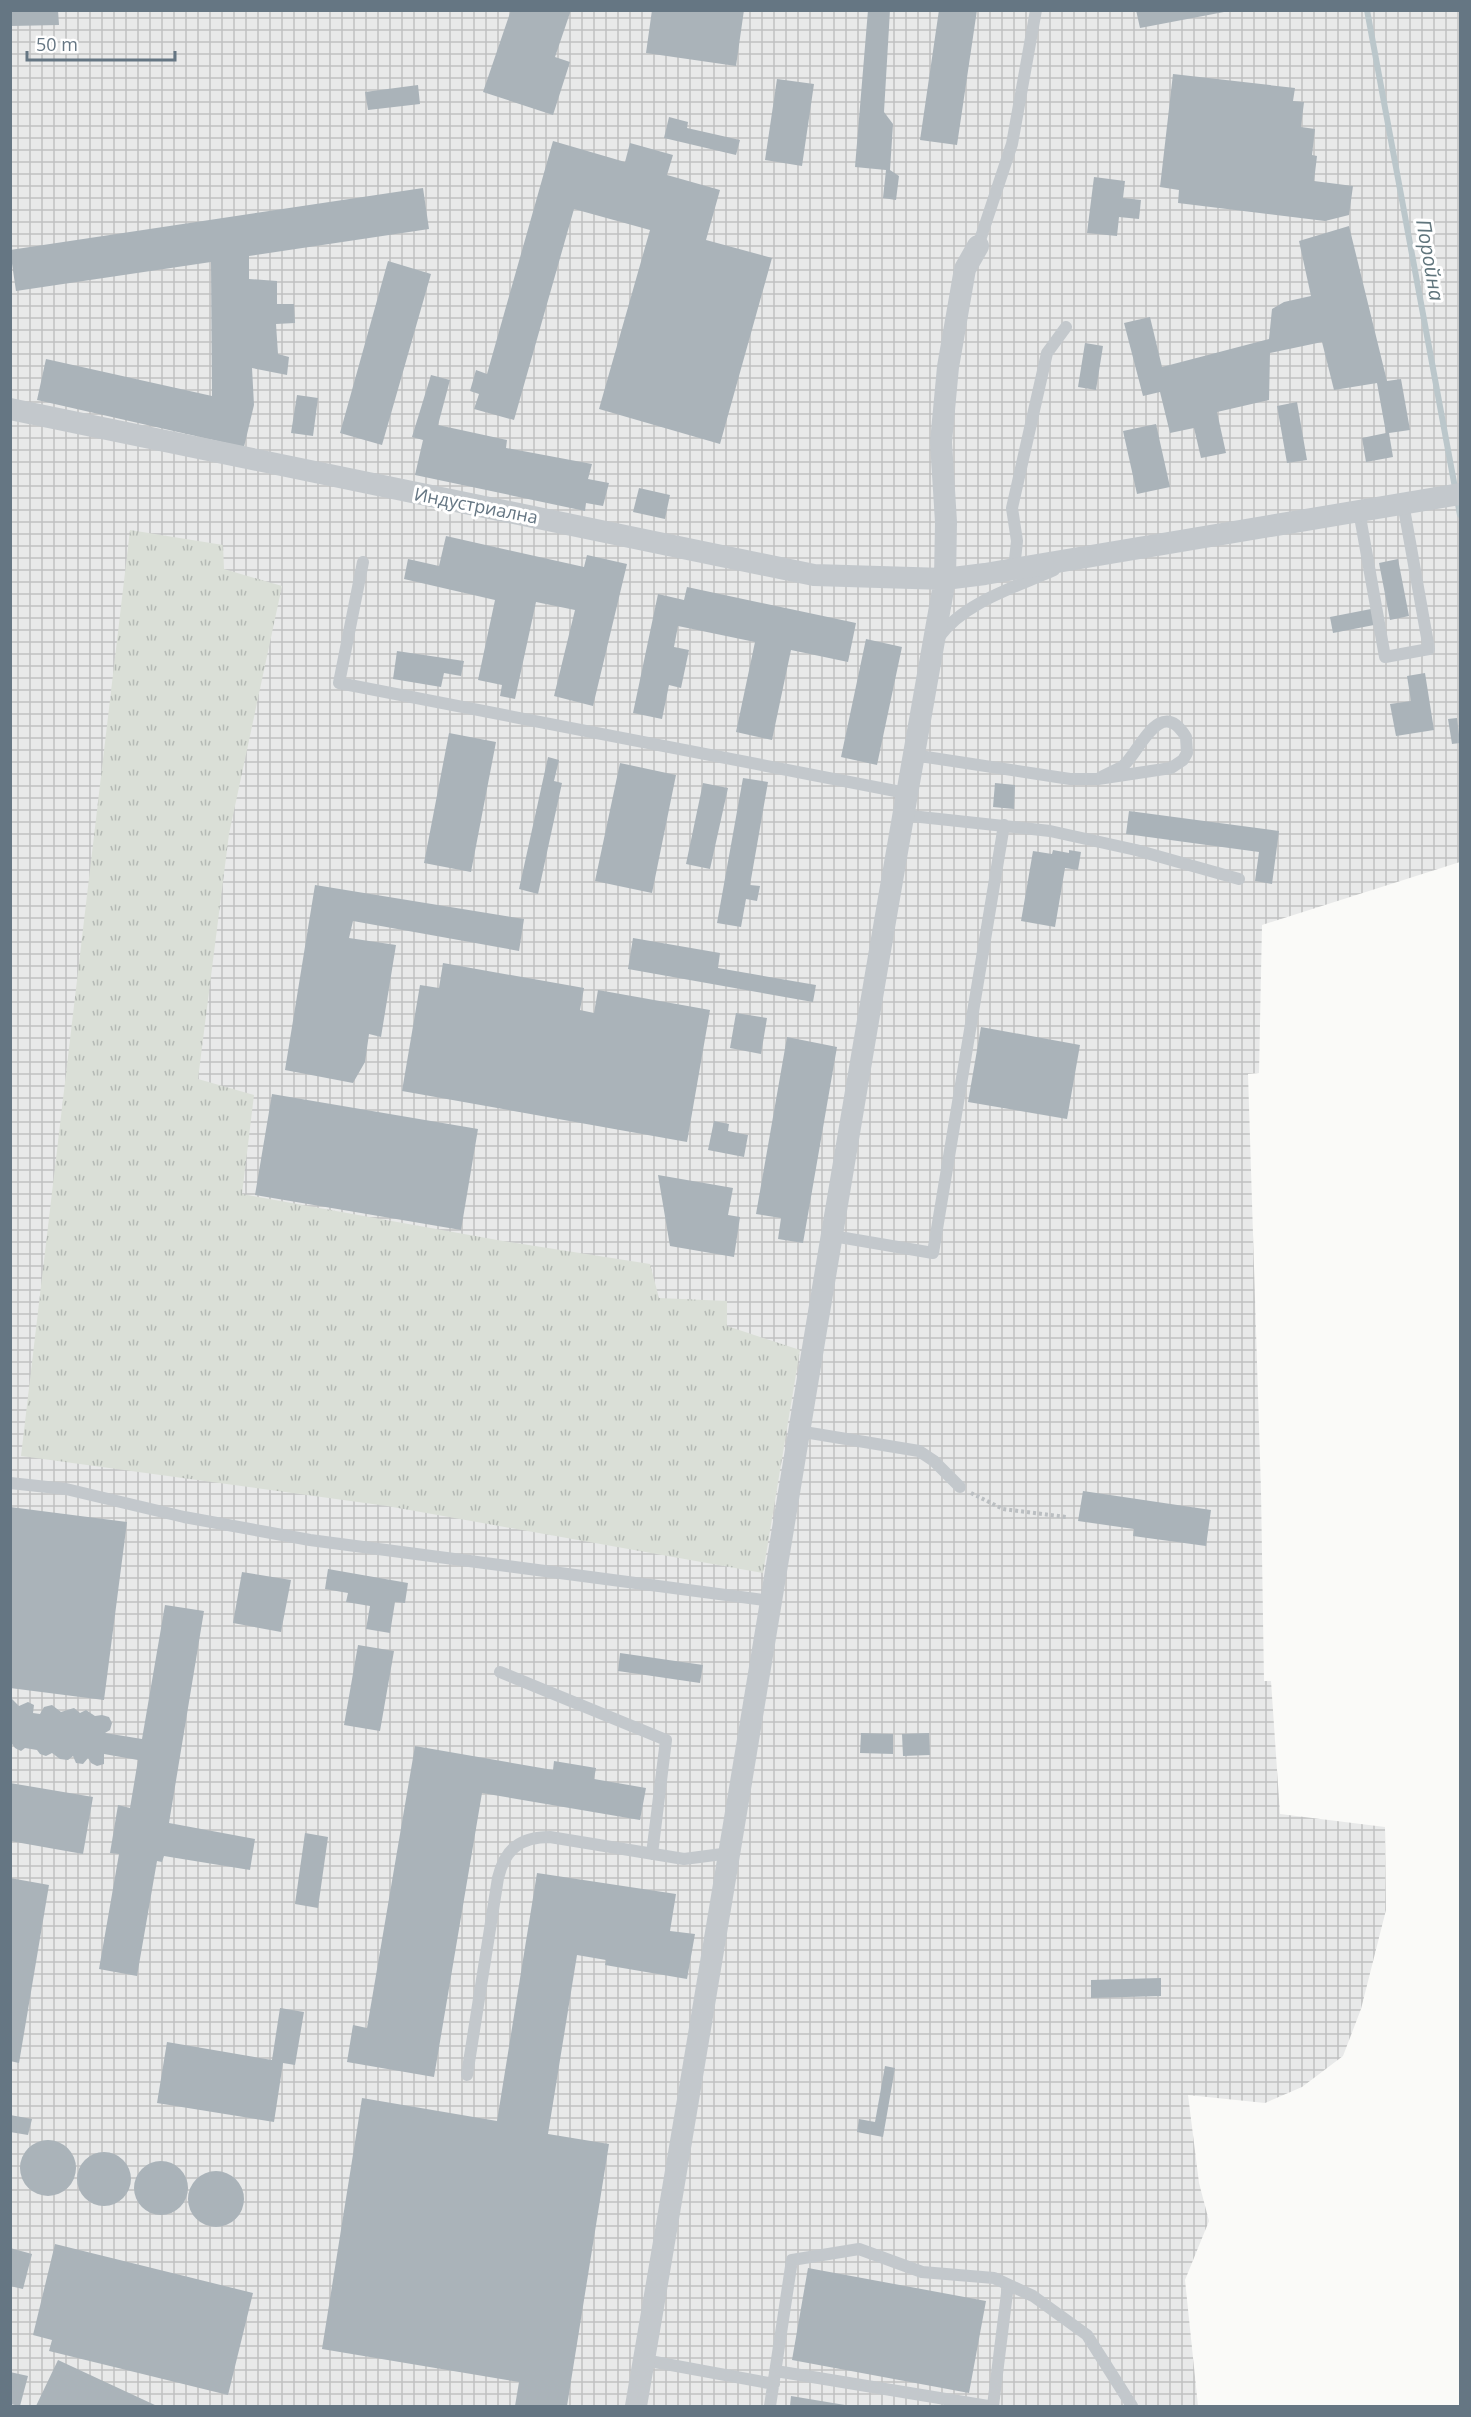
<svg xmlns="http://www.w3.org/2000/svg" width="1471" height="2417" viewBox="0 0 1471 2417" font-family="'Open Sans',sans-serif">
  <style>
    .industrial { fill: url(#industrial-grid) }
    .grass { fill: url(#grass-tufts) }
    .lines { fill: none; stroke-linecap: round; stroke-linejoin: round }
    .stream { stroke: #bbc7cb; stroke-width: 6 }
    .building { fill: #aab3b9 }
    .path { stroke: #bbbfc2; stroke-width: 4; stroke-dasharray: 3 3; stroke-linecap: butt }
    .service { stroke: #c3c8cc; stroke-width: 12 }
    .minor { stroke: #c3c8cc; stroke-width: 22 }
    .labels { text-anchor: middle; stroke-width: 6; stroke-linejoin: round; paint-order: stroke }
    .street-label { font-size: 18px; fill: #657683; stroke: #fff }
    .water-label { font-size: 20px; font-style: italic; fill: #60757c; stroke: #fff }
  </style>
  <defs>
    <pattern id="industrial-grid" width="8" height="8" patternUnits="userSpaceOnUse" patternTransform="scale(1.5)"><rect width="8" height="8" fill="#e8e9e9"/><path d="M0 4h8M4 0v8" fill="none" stroke="#c0c1c2"/></pattern>
    <pattern id="grass-tufts" width="24" height="20" patternUnits="userSpaceOnUse" patternTransform="scale(1.5)"><rect width="24" height="20" fill="#dadfd7"/><path d="M3 7l-1-3M5 7V3M7 7l1-3M15 17l-1-3M17 17v-4M19 17l1-3" fill="none" stroke="#b4b9b4"/></pattern>
  </defs>
  <rect width="100%" height="100%" fill="#fafaf8"/>
  <!-- industrial -->
  <path class="industrial" d="M11,11H1460V862L1262,925L1259,1073L1248,1074L1261,1491L1264,1681H1271L1280,1814L1385,1827L1386,1910L1361,2009L1343,2056L1302,2087L1265,2103L1188,2095L1199,2183L1209,2221L1185,2280L1198,2406H11Z"/>
  <!-- grass -->
  <path class="grass" d="M130,530L223,545L224,569L282,586L229,834L198,1079L254,1095L242,1194L503,1241L650,1264L659,1298L727,1301V1326L800,1350L763,1573L387,1506L21,1456Z"/>
  <g class="lines">
    <!-- stream -->
    <path class="stream" d="M1367,10L1460,515"/>
  </g>
  <!-- building -->
  <path class="building" d="M10,10H58L59,25L10,26Z
    M511,10H571L555,57L570,62L553,115L483,92Z
    M652,10H744L736,66L646,53Z
    M868,10H890L884,112L893,124L890,170L899,176L896,200L883,198L886,170L855,167Z
    M939,10H977L957,145L920,140Z
    M1136,10H1224V12L1140,28Z
    M1173,74L1295,88L1293,101L1304,102L1301,127L1315,129L1312,155L1317,156L1314,181L1353,186L1349,215L1325,221L1178,203L1179,190L1160,187Z
    M777,79L814,84L802,166L765,160Z
    M418,85L420,104L368,110L365,92Z
    M669,117L688,122L687,128L740,140L736,155L664,138Z
    M553,141L625,162L630,143L673,155L667,175L720,190L706,240L772,258L720,444L599,409L650,230L574,209L514,420L474,409L479,394L470,391L476,370L487,374Z
    M1094,177L1125,181L1123,198L1141,200L1139,219L1119,217L1117,236L1087,233Z
    M423,188L429,229L249,256V279L277,281V304H294L295,323L276,324L278,354L289,357L287,375L252,368L254,405L244,447L37,400L46,359L212,396L211,262L16,291L10,250Z
    M1349,226L1387,381L1401,379L1410,430L1389,433L1393,457L1366,462L1362,438L1386,433L1377,383L1334,390L1322,342L1270,353L1269,400L1217,412L1226,453L1201,458L1194,428L1170,433L1160,392L1143,396L1124,323L1150,317L1162,367L1269,339L1272,309L1284,302L1311,296L1299,241Z
    M388,261L431,274L382,445L340,433Z
    M1085,343L1103,346L1096,390L1078,387Z
    M431,375L450,380L438,425L507,440L506,448L592,464L588,479L609,483L603,506L586,503L585,511L415,475L423,440L412,437Z
    M297,395L318,398L313,436L291,433Z
    M1297,402L1307,460L1287,463L1277,406Z
    M1156,424L1170,487L1137,494L1123,431Z
    M639,488L670,495L665,519L633,512Z
    M446,536L584,567L587,555L627,564L593,706L554,696L575,610L536,602L515,699L500,696L502,685L478,680L495,600L404,579L408,559L439,566Z
    M1398,559L1409,616L1390,620L1379,563Z
    M687,587L856,623L848,662L791,650L772,740L736,732L755,642L678,626L674,647L689,650L681,688L669,685L662,719L633,713L658,594L684,600Z
    M1371,609L1374,625L1333,633L1330,617Z
    M866,639L902,647L877,765L841,757Z
    M397,651L464,661L461,676L444,673L441,687L393,679Z
    M1425,673L1434,730L1396,736L1390,704L1411,701L1407,676Z
    M1457,718L1460,743L1452,744L1448,719Z
    M449,733L496,742L471,872L424,863Z
    M548,757L559,760L554,781L562,783L538,894L519,889Z
    M620,763L676,775L652,893L595,881Z
    M743,778L768,782L750,885L760,886L757,901L746,899L741,927L717,923Z
    M703,783L728,788L710,869L686,864Z
    M995,783L1015,785L1014,809L993,807Z
    M1129,811L1279,831L1272,884L1255,881L1259,852L1126,834Z
    M1053,850L1069,853V850L1081,852L1078,870L1065,868L1055,927L1021,921L1033,851L1052,854Z
    M315,885L524,919L519,951L353,921L349,938L396,945L381,1037L369,1034L365,1062L353,1083L285,1070Z
    M633,938L720,953L718,968L816,985L813,1002L628,969Z
    M443,963L584,988L580,1010L594,1013L598,990L710,1010L687,1142L402,1091L420,985L439,988Z
    M736,1013L767,1018L761,1054L730,1048Z
    M981,1027L1080,1045L1067,1119L968,1102Z
    M787,1037L837,1047L803,1243L778,1239L781,1218L756,1214Z
    M272,1094L478,1129L461,1230L255,1195Z
    M714,1121L729,1124L728,1131L748,1135L744,1157L708,1150Z
    M658,1175L733,1188L728,1215L740,1217L734,1257L670,1246Z
    M1083,1491L1211,1510L1206,1546L1133,1536L1134,1529L1078,1521Z
    M10,1507L127,1522L104,1700L10,1688Z
    M328,1569L408,1583L405,1603L395,1602L390,1633L366,1629L370,1606L346,1602L348,1593L325,1589Z
    M242,1572L291,1580L281,1632L233,1623Z
    M165,1605L204,1611L169,1823L255,1839L250,1870L164,1856L162,1862L157,1861L137,1976L99,1969L119,1854L110,1853L118,1805L130,1808L138,1760L104,1754V1764L97,1766L91,1763L88,1758L83,1764L76,1763L73,1756L68,1760L60,1759L52,1753L46,1756L40,1754L37,1750L25,1748L21,1751L15,1748L12,1744L10,1745V1697L19,1706L28,1702L34,1705L33,1713L40,1714L44,1707L52,1705L61,1712L74,1708L80,1713L86,1710L95,1716L102,1715L109,1717L112,1723L110,1730L105,1733L142,1739Z
    M358,1645L394,1651L380,1731L344,1725Z
    M620,1653L703,1665L700,1683L618,1671Z
    M861,1733L893,1734V1754L860,1753Z
    M929,1733L930,1755L903,1756L902,1734Z
    M415,1746L553,1770L554,1761L596,1768L594,1779L646,1788L640,1820L482,1793L434,2077L347,2062L353,2025L367,2028Z
    M10,1783L93,1797L83,1854L10,1841Z
    M305,1833L328,1837L318,1908L295,1904Z
    M537,1873L676,1894L670,1931L695,1934L687,1979L605,1965L606,1960L577,1955L548,2134L609,2144L567,2406H515L519,2382L322,2349L362,2098L497,2121Z
    M10,1878L49,1885L19,2063L10,2061Z
    M1161,1978V1996L1091,1998V1980Z
    M280,2008L304,2012L295,2065L283,2063L274,2122L157,2103L167,2042L272,2060Z
    M885,2066L895,2068L883,2137L857,2132L859,2119L875,2122Z
    M10,2115L32,2119L28,2135L10,2132Z
    M20 2168a28 28 0 1 1 56 0a28 28 0 1 1-56 0Z
    M77 2179a27 27 0 1 1 54 0a27 27 0 1 1-54 0Z
    M134 2188a27 27 0 1 1 54 0a27 27 0 1 1-54 0Z
    M188 2199a28 28 0 1 1 56 0a28 28 0 1 1-56 0Z
    M55,2244L253,2293L228,2395L49,2351L52,2340L33,2335Z
    M10,2248L32,2254L23,2289L10,2286Z
    M808,2268L986,2301L969,2393L792,2360Z
    M58,2360L157,2406H36Z
    M10,2372L28,2376L20,2406L10,2404Z
    M791,2396L845,2405V2406H790Z"/>
  <g class="lines">
    <!-- path -->
    <path class="path" d="M971,1493L1003,1509L1066,1517"/>
    <!-- service -->
    <path class="service" d="M978,246L1012,144L1036,10
      M1359,511L1385,657L1429,649L1403,503
      M363,562L339,683L906,793
      M1014,569L1017,541L1012,508L1047,353L1066,327
      M939,637C964,602 1016,587 1054,570
      M913,755L1070,779H1098L1171,768L1183,760L1187,753L1186,737C1160,694 1139,753 1123,766C1115,771 1106,774 1098,779
      M902,815L1050,831L1136,850L1239,879
      M833,1236L933,1253L1004,825
      M798,1431L919,1451L934,1461L960,1487
      M10,1483L66,1489L184,1517L310,1540L772,1601
      M500,1672L666,1740L652,1854
      M467,2075L498,1878C505,1849 520,1837 550,1837L684,1859L730,1853
      M644,2360L774,2384
      M776,2371L988,2406
      M770,2406L792,2260L859,2249L922,2272L994,2278L1033,2296L1087,2335L1132,2406
      M993,2406L1008,2285"/>
    <!-- minor -->
    <path class="minor" d="M10,409L814,575L945,579L985,574L1460,494
      M636,2406C741,1798 836,1187 945,579L946,522L941,442L948,367L965,269L978,246"/>
  </g>
  <g class="labels">
    <!-- street labels -->
    <g class="street-label">
      <text transform="translate(476 506) rotate(11)" y="6">Индустриална</text>
    </g>
    <!-- water labels -->
    <g class="water-label">
      <text transform="translate(1430 260) rotate(80)" y="7">Поройна</text>
    </g>
  </g>
  <!-- border -->
  <rect width="1471" height="2417" fill="none" stroke="#657683" stroke-width="24"/>
  <!-- scale -->
  <path d="M27 51v9h148v-9" fill="none" stroke="#657683" stroke-width="3"/>
  <text x="36" y="51" font-size="18" fill="#657683" stroke="#ffffff" stroke-width="4.5" paint-order="stroke">50 m</text>
</svg>
